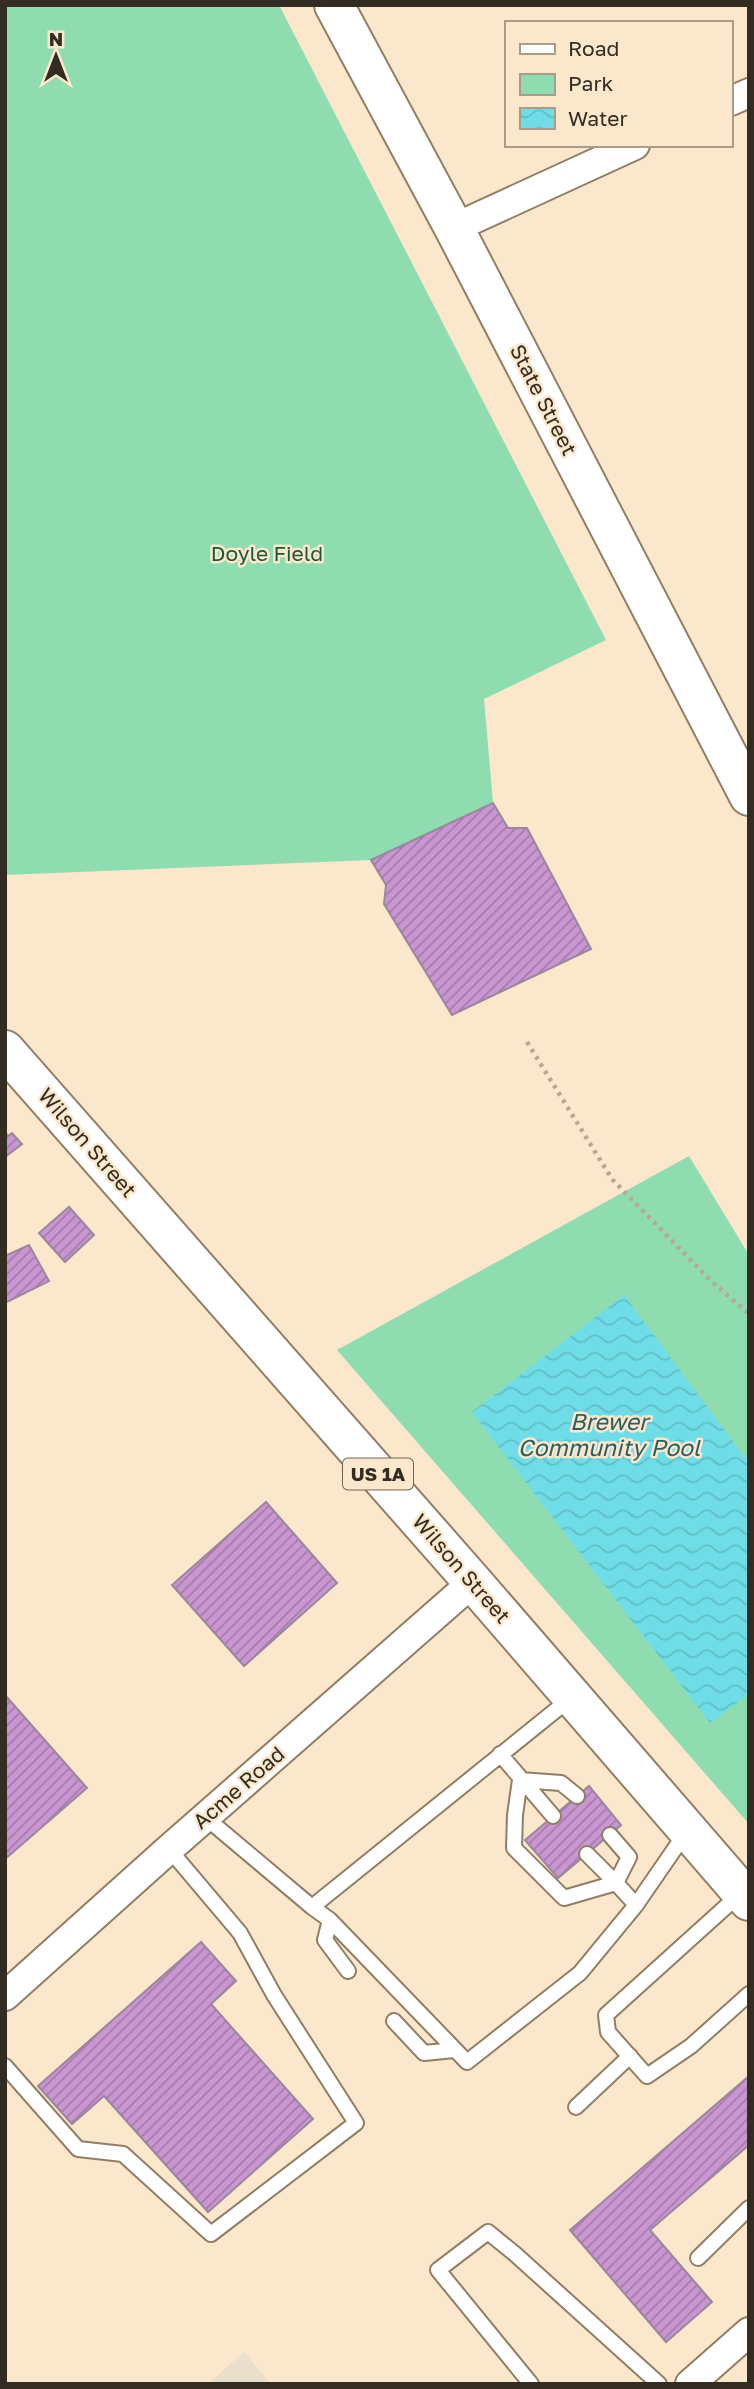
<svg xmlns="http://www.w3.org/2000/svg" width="754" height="2389" viewBox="0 0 754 2389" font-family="'Golos Text',sans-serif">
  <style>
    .education { fill: #eadfca }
    .green { fill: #8fdcb0 }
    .water { fill: url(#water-waves) }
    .building { fill: url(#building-hatch); stroke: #9a869d; stroke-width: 2 }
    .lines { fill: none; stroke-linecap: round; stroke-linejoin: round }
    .service-casing { stroke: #907f66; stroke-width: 18 }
    .minor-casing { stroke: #907f66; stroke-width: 32 }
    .secondary-casing { stroke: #907f66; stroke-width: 42 }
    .primary-casing { stroke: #907f66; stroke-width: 42 }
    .path { stroke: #b7a893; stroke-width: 4.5; stroke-dasharray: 3.5 5; stroke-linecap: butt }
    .service { stroke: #fff; stroke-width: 14 }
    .minor { stroke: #fff; stroke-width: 28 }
    .secondary { stroke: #fff; stroke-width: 38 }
    .primary { stroke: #fff; stroke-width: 38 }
    .labels { text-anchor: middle; stroke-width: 5; stroke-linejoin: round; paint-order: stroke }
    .shield { fill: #fae7cc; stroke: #6f6455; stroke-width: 2 }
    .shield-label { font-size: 19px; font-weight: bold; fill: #332c22 }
    .street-label { font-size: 21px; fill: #332c22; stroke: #fae7cc }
    .park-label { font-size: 21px; fill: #1c583b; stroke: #fae7cc }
    .water-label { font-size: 23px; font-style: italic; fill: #2e5e63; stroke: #fae7cc }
  </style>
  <defs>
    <pattern id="water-waves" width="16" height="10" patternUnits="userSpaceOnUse" patternTransform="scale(1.75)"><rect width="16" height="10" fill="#6fdde7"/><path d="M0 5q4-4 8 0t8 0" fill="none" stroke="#61bec6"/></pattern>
    <pattern id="building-hatch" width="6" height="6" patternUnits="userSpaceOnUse" patternTransform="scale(1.75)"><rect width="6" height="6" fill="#c996d2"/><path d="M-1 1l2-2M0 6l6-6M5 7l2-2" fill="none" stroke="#a47baa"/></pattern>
  </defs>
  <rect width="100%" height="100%" fill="#fae7cc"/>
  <!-- education -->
  <path class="education" d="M244,2352L271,2384H208Z"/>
  <!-- green -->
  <path class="green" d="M5,5H279L606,640L484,699L493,803L371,860L5,875Z
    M689,1156L749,1255V1824L337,1350Z"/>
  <!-- water -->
  <path class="water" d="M624,1295L749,1463V1694L710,1723L472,1412Z"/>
  <!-- building -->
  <path class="building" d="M493,803L508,828H527L591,949L452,1015L384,904L386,885L371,860Z
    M5,1132L8,1136L12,1133L22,1144L5,1157Z
    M69,1207L94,1235L65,1262L39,1233Z
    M29,1245L49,1281L5,1303V1256Z
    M266,1502L337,1583L244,1666L172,1585Z
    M5,1695L87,1788L5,1859Z
    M589,1786L621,1825L558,1878L525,1840Z
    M201,1942L236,1981L211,2004L313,2119L208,2212L104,2096L72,2124L38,2086Z
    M749,2076V2145L650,2230L712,2302L666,2342L570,2230Z"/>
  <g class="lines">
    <!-- service casing -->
    <g class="service-casing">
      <path id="service" d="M500,1754L553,1816
        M577,1796L561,1783L520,1780L515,1815L514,1848L564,1898L616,1883L587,1854
        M205,1817L312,1907L571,1698
        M610,1835L629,1857L616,1883L636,1905
        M740,1894L606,2015L608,2032L647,2076L691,2046L749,1994
        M312,1907L330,1920L467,2062L580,1973L636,1905L687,1831
        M330,1920L325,1940L348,1971
        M394,2021L424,2053L454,2050
        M5,2066L78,2149L123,2154L211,2234L356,2123L274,1995L240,1933L169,1849
        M576,2107L630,2056
        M698,2258L749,2208
        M531,2384L438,2270L488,2232L515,2254L659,2384"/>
    </g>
    <!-- minor casing -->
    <g class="minor-casing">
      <path id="minor" d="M731,101L749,93
        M454,228L635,145
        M5,1996L169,1849L473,1582
        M690,2384L749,2332"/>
    </g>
    <!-- secondary casing -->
    <g class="secondary-casing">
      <path id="secondary" d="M334,5L454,228L749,796"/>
    </g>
    <!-- primary casing -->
    <g class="primary-casing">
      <path id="primary" d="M5,1050L473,1582L749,1901"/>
    </g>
    <!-- path -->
    <path class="path" d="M527,1042L612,1179L710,1280L749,1314"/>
    <!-- service -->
    <use href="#service" class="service"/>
    <!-- minor -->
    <use href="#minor" class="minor"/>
    <!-- secondary -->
    <use href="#secondary" class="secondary"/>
    <!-- primary -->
    <use href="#primary" class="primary"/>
  </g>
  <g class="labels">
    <!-- shield labels -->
    <rect class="shield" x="343" y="1458.5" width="70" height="31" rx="5"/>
    <g class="shield-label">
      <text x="378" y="1481">US 1A</text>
    </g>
    <!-- street labels -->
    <g class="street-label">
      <text transform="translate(543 400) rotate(63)" y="7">State Street</text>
      <text transform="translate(87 1143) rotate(49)" y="7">Wilson Street</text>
      <text transform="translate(461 1569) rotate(49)" y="7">Wilson Street</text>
      <text transform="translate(239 1788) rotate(-41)" y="7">Acme Road</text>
    </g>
    <!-- park labels -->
    <g class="park-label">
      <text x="267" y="561">Doyle Field</text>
    </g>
    <!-- water labels -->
    <g class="water-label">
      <text x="609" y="1430">Brewer<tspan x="609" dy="26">Community Pool</tspan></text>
    </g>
  </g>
  <!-- border -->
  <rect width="754" height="2389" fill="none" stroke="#332c22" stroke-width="14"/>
  <!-- legend -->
  <rect x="505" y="21" width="228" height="126" fill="#fae7cc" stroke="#aa9c88" stroke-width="2"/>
  <rect x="520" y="44" width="35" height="10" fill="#ffffff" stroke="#aa9c88" stroke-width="2"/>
  <text x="568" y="56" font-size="21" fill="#332c22">Road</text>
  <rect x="520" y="74" width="35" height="21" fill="#8fdcb0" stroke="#aa9c88" stroke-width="2"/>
  <text x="568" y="91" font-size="21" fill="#332c22">Park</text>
  <rect x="520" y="108" width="35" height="21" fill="url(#water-waves)" stroke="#aa9c88" stroke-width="2"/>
  <text x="568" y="126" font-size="21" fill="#332c22">Water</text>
  <!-- north arrow -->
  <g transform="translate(56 56)" stroke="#fae7cc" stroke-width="5" paint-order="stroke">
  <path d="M0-5L12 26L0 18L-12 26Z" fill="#332c22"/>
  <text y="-10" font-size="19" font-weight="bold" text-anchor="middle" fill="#332c22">N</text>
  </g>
</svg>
